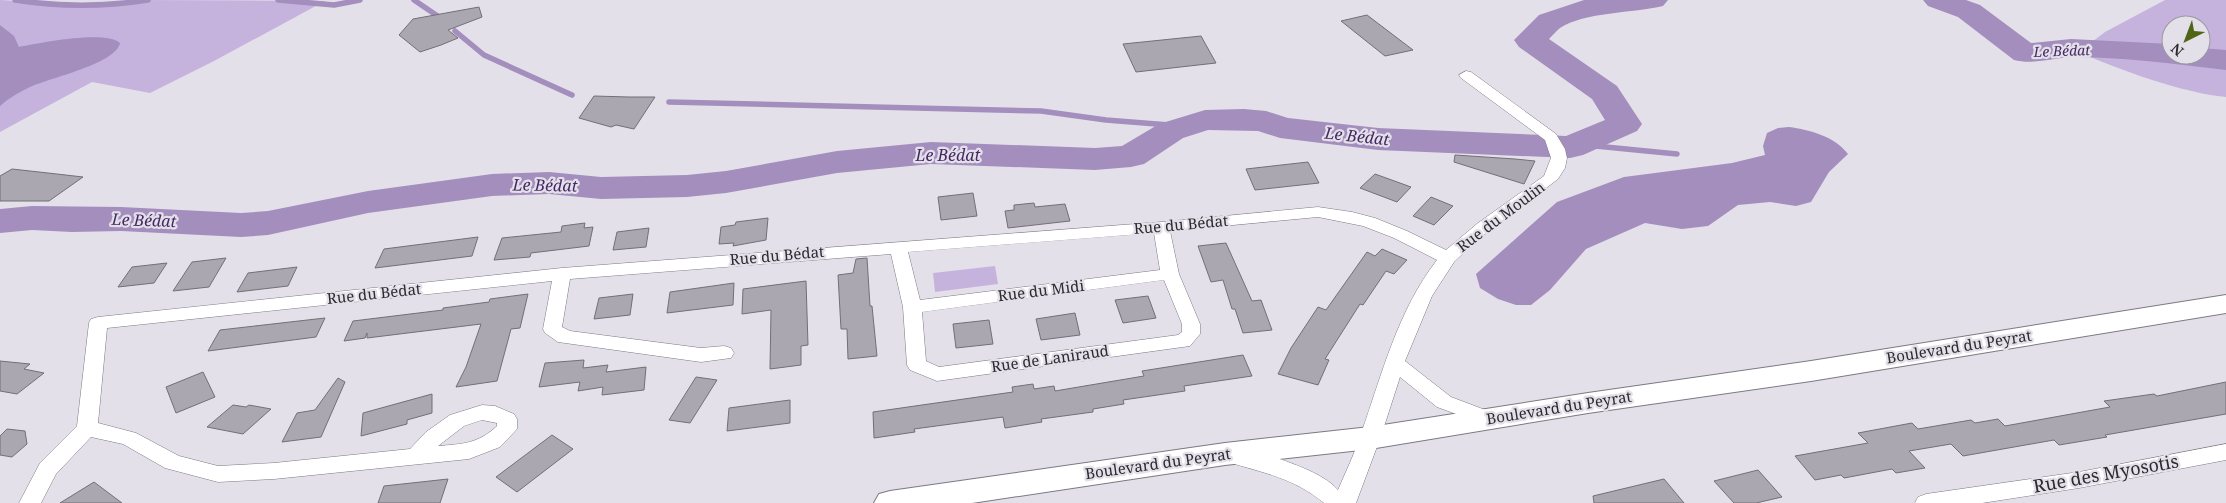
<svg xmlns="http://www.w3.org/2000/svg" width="2226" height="503" viewBox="0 0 2226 503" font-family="'Noto Serif',serif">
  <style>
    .green { fill: #c5b3de; fill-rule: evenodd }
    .water { fill: #a38ebe }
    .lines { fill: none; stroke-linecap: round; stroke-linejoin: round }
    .stream { stroke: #a38ebe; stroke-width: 5.5 }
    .river { fill: #a38ebe; fill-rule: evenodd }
    .building { fill: #aba7b0; stroke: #736f78 }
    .minor-casing { stroke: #7d7982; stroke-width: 1 }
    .secondary-casing { stroke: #7d7982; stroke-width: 2 }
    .minor { fill: #fff; fill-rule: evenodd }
    .secondary { fill: #fff; fill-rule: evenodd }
    .labels { text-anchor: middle; stroke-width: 4.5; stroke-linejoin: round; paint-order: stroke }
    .far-water-label { font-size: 14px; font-style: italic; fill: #452863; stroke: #e4e0ea }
    .street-label { font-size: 15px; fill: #2c2b2e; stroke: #e4e0ea }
    .water-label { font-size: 16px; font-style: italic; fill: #452863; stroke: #e4e0ea }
    .near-street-label { font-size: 18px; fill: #2c2b2e; stroke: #e4e0ea }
  </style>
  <rect width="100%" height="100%" fill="#e4e0ea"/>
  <!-- green -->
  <path class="green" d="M0,0L104,6L144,0L325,1L214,61L150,93L92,82L0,132Z
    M2165,0H2226V97C2183,93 2119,70 2079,52L2105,32ZM2171,25H2201V55H2171Z
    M995,266L998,284L935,292L933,273Z"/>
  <!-- water -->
  <path class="water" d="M0,25L14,36L19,47C40,43 105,30 120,43C116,64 49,78 30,87C19,92 9,98 0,106Z
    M1789,127C1810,130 1834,136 1848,154L1829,172L1811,202L1796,206L1770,202L1738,205L1708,226L1682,229L1645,223L1586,249L1550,290L1531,305H1516L1498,299L1480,288L1476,274L1557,202L1624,177L1732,163L1765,155L1763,146L1767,133L1778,128Z"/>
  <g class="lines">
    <!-- stream -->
    <path class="stream" d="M15,0C60,7 103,7 148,0
      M278,0L334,5L360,0
      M414,0L442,19
      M455,31L484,55L572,95
      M669,102L1041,111L1106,120L1182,126
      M1575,144L1677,154"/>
    <!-- river -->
    <path class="river" d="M1584,0H1668L1663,6C1634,13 1584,12 1560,28C1556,31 1553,35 1549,39L1617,86L1642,124L1637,131L1583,155L1570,158L1378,150L1280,138L1258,131L1208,130L1183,138L1144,164L1131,167L1095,170L931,164L837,173L726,193L687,197L601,199L549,194L492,196L368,213L268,235L241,237L121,231L72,232L32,230L0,233V209L32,206L121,207L241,213L268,211L368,191L492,174L549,172L601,177L687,175L726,171L837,151L931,142L1095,148L1122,146L1159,124L1205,110L1244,109L1266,111L1288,118L1378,128L1566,136L1605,120L1592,99L1519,47L1514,40L1539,15Z
      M1923,0H1966L1980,5L2031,43L2071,39L2171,44V55H2201V48L2226,50V70C2176,64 2122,57 2071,57C2052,58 2033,65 2014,60L1958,17L1928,6Z"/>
  </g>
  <!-- building -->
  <path class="building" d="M479,7L482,17L448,30L458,38L441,45L420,52L399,35L413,19Z
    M1367,15L1413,50L1385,56L1341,21Z
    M1201,36L1216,63L1136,72L1123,44Z
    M594,96L629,97H655L634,129L616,125L611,127L579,118Z
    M1455,155L1515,159L1535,161L1524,184L1454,162Z
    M1308,162L1319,183L1255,190L1246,169Z
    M12,169L48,173L83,177L49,201H0V176Z
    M1375,174L1411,187L1397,202L1360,188Z
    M973,193L977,216L941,220L938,197Z
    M1431,197L1453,206L1434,225L1413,216Z
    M1034,203L1035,207L1065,204L1070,221L1008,228L1005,211L1014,210V205Z
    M768,218L766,240L733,246L734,243L719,244L721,227L735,225L736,222Z
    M585,223L584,228L593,227L589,246L531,253L530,257L494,260L502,238L561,232L562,226Z
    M649,228L646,247L613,250L617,232Z
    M478,237L472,256L375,268L384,249Z
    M1226,243L1252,301L1261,300L1272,330L1243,333L1235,309H1232L1223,280L1211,282L1198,246Z
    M1382,249L1407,260L1394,274L1386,271L1363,305L1360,304L1325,359L1329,360L1318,385L1278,374L1291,348L1318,307L1326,310L1367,252L1375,256Z
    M226,258L209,287L173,291L192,262Z
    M867,258L870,306H872L877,356L848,359L847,329H841L838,275L853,273L856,259Z
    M167,263L154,283L118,287L132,267Z
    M297,267L288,286L237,292L248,273Z
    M806,281L808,345L801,346V365L770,369L771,310L742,314L743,289Z
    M734,283L733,305L667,313L670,292Z
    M528,294L520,328L511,329L497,381L456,387L466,367L481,324L367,338V333L365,338L344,341L353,321L443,310V308L489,302L490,299Z
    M633,294L630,315L594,319L599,298Z
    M1148,296L1156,318L1123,323L1115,300Z
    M1075,313L1080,335L1041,340L1036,319Z
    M325,318L316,337L208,351L220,330Z
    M989,320L993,344L956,348L953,324Z
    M1243,355L1252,376L1184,386L1185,391L1123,400L1124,404L1093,409V412L1041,419L1042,422L1005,428L1003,417L914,429L915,432L874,438L873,412L1013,392L1012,387L1033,384L1034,389L1054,386L1055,391L1144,376L1142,371Z
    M584,360L583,368L608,365L606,372L646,367L644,390L602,395L603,387L578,391L580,382L539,387L545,363Z
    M0,361L30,364L24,369L44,373L17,394L0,391Z
    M203,372L215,397L176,413L166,387Z
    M696,377L717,380L690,423L669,420Z
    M338,378L345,382L321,437L282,442L297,413L315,410Z
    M2226,382V414L2105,435L2107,437L2059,445L2054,440L1963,456L1951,444L1909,451L1925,468L1896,473L1892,469L1844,478L1841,475L1815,480L1795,456L1868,443L1858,433L1912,423L1918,429L1971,420L1975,423L1998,419L2005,426L2110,407L2104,401L2154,394L2157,396Z
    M432,394V413L407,420V424L361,436L363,413Z
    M790,400V423L727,431L729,408Z
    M233,405L246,407L249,405L271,409L243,434L207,427Z
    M7,429L25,431L27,444L12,457L0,455V436Z
    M552,435L573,449L517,492L496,477Z
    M1758,470L1782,497L1756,503H1734L1714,481Z
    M448,479L440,503H378L384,486Z
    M1664,479L1684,503H1594L1593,496Z
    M94,482L122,503H60Z"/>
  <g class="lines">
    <!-- minor casing -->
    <g class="minor-casing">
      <path id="minor" d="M1466,71L1471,72L1556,134L1565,149L1567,158L1565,168L1558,179L1477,240L1454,262L1432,296L1405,361L1451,397L1496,414L1499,419L1496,424L1489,426L1437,407L1400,377L1381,436L1356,503H1324C1294,478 1264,473 1228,462L1224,456L1228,450C1246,445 1307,467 1323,478C1329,481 1334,486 1338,490C1346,471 1355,453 1361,434C1382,374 1398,310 1437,260L1394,238L1363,226L1318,217L1170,231L1179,274L1200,324V334L1190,346L937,381L910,370L907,365L903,307L891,254L570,279L562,327L570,331L701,348L724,346L731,348L734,353L731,358L701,362L558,342L545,333L543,329L552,281L107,328L98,423L136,433L179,456L218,466L274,463L410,449L426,432L450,415L482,405L495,406L514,414L517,419V429L500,447L469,459L274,479L218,482L165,468L123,444L91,437L56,474L41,503H19L40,463L77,426L89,323L91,319L98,317L562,268L1161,222L1318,207L1352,212L1375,218L1407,231L1446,250L1478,223L1544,176L1551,158L1545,140L1461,78L1459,75ZM1154,233L1160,270L920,300L908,252ZM1164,280L1182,324V332L1178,335L939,367L926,361L922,312ZM482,420L497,423V426C478,444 462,444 438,446L464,426Z
        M2226,444V460L2079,488L1982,503H1915L1918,497L1926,494L2079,472Z"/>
    </g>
    <!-- secondary casing -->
    <g class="secondary-casing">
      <path id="secondary" d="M2226,295V313L1811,381L1588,413L1370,449L1225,465L972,503H874L879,494L890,491L1225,443L1370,427L1588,393L1811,361Z"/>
    </g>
    <!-- minor -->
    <use href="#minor" class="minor"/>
    <!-- secondary -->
    <use href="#secondary" class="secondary"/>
  </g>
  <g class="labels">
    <!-- far-water labels -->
    <g class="far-water-label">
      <text transform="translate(2062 51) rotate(-2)" y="5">Le Bédat</text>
    </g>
    <!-- street labels -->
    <g class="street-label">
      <text transform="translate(1501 217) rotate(-37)" y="5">Rue du Moulin</text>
      <text transform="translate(1181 225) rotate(-5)" y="5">Rue du Bédat</text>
      <text transform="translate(777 256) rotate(-5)" y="5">Rue du Bédat</text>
      <text transform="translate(1041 291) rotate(-7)" y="5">Rue du Midi</text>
      <text transform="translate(374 294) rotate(-6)" y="5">Rue du Bédat</text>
      <text transform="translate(1959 347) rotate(-9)" y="5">Boulevard du Peyrat</text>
      <text transform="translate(1050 359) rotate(-8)" y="5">Rue de Laniraud</text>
      <text transform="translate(1559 408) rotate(-9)" y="5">Boulevard du Peyrat</text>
      <text transform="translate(1158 464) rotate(-8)" y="5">Boulevard du Peyrat</text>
    </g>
    <!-- water labels -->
    <g class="water-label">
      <text transform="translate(1357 136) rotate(6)" y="6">Le Bédat</text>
      <text x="948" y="161">Le Bédat</text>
      <text transform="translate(545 185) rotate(1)" y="6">Le Bédat</text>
      <text transform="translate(144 220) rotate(2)" y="6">Le Bédat</text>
    </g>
    <!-- near-street labels -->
    <g class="near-street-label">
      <text transform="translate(2106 474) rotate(-10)" y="6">Rue des Myosotis</text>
    </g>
  </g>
  <!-- north arrow -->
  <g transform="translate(2186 40) rotate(222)"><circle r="24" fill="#e4e0ea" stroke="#9a989f"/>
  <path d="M0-4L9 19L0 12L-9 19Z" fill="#4f6513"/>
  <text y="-8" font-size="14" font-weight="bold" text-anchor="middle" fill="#2c2b2e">N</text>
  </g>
</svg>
